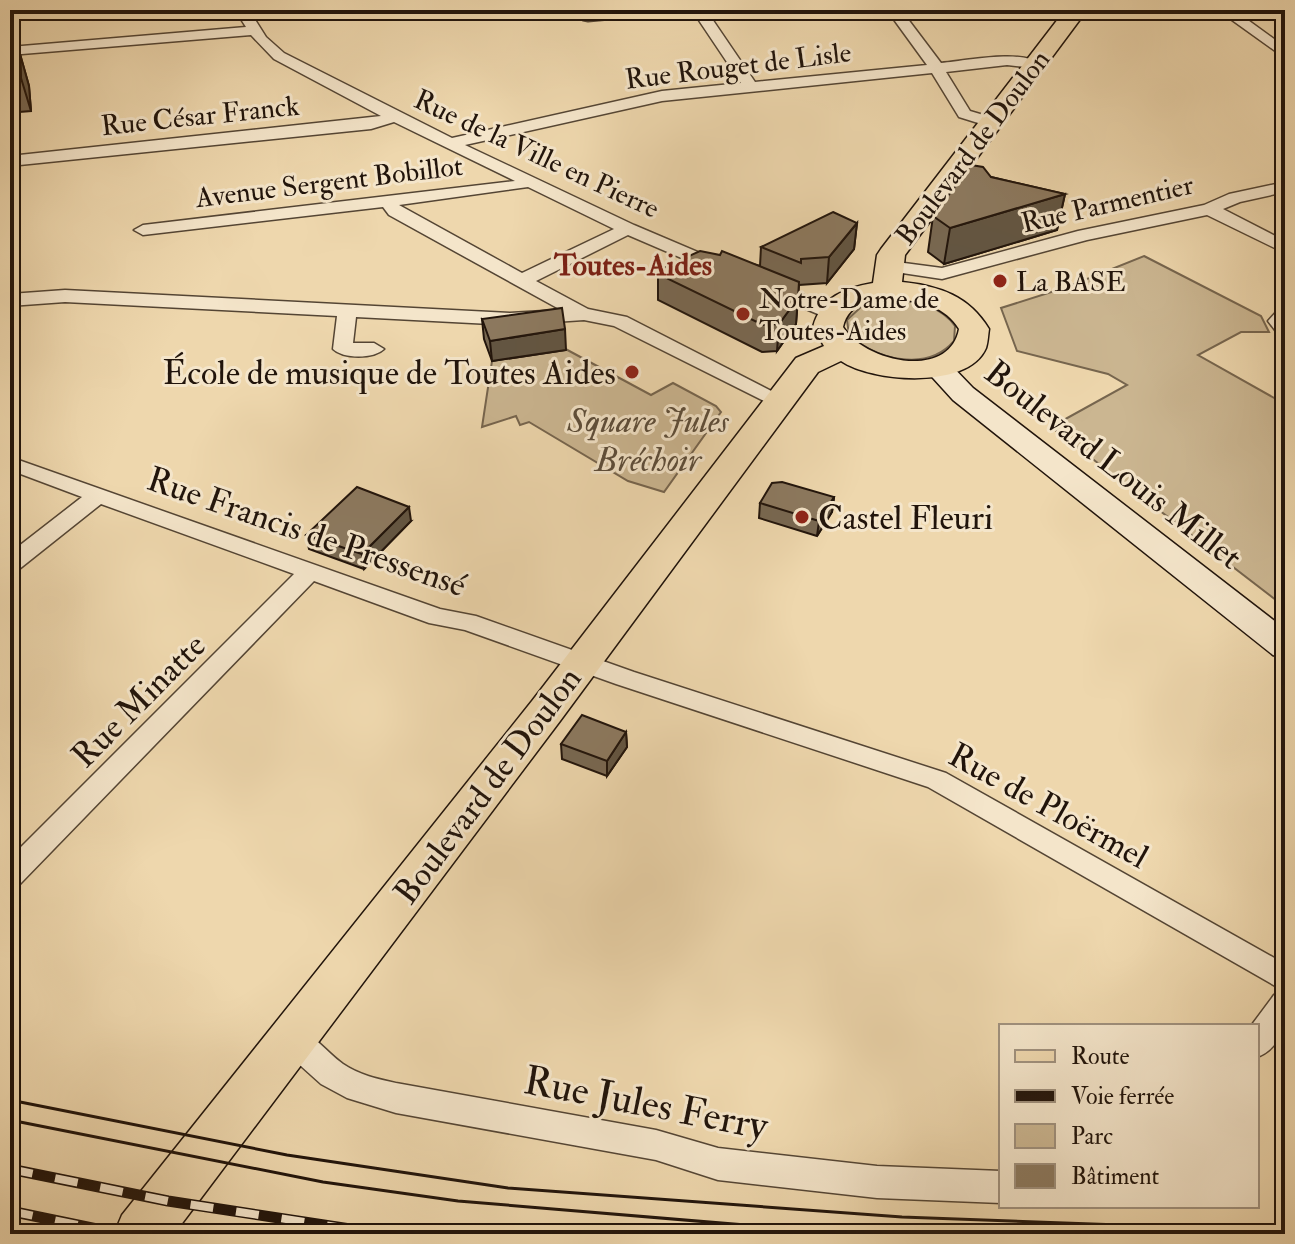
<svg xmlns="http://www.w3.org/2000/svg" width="1295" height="1244" viewBox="0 0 1295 1244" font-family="'IM FELL Double Pica',serif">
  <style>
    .green { fill: #cbb691; stroke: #76654e; stroke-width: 2 }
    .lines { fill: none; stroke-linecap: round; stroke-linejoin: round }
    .street-casing { stroke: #544534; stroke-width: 3 }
    .secondary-casing { stroke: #21140b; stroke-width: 3 }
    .primary-casing { stroke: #21140b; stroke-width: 3 }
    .street { fill: #f4e5ca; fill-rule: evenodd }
    .secondary { fill: #f4e5ca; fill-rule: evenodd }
    .primary { fill: #eed7ad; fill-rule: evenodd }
    .tram { stroke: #21140b; stroke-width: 3 }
    .rail-casing { stroke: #21140b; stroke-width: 11 }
    .rail { stroke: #f4e5ca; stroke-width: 8; stroke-dasharray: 23; stroke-linecap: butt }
    .wall { fill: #786852; stroke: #21140b; stroke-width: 2 }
    .shaded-wall { fill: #625542; stroke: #21140b; stroke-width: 2 }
    .building { fill: #8c795f; stroke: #21140b; stroke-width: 2 }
    .poi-dot { fill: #8f2418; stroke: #f4e5ca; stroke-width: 3 }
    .labels { text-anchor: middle; stroke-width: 6; stroke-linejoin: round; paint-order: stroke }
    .far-street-label { font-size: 28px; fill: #21140b; stroke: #f4e5ca }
    .far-poi-label { font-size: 28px; fill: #21140b; stroke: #f4e5ca; text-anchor: start }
    .far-neighbourhood-label { font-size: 30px; font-weight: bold; fill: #7a1f14; stroke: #f4e5ca }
    .poi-label { font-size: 34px; fill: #21140b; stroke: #f4e5ca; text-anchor: end }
    .park-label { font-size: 34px; font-style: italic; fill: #5c4d3a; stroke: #f4e5ca }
    .street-label { font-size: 34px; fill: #21140b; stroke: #f4e5ca }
    .near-street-label { font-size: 40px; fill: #21140b; stroke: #f4e5ca }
  </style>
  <rect width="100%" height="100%" fill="#eed7ad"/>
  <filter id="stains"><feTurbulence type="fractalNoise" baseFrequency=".0025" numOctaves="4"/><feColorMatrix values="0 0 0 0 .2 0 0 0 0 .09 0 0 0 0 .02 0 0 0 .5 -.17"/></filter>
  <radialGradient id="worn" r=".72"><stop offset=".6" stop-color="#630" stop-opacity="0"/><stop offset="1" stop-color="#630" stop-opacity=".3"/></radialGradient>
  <!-- green -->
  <path class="green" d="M1144,256L1261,316L1269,332H1241L1198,355L1276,399L1285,395V607L1051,427L1127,385L1108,374L1017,351L1001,308L1067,287Z
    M887,300C912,300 940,304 955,326L954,341C927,373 875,359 849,335L847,320L861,307Z
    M560,346L651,395L673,383L716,406L721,412L664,492L628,481L529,422L520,425L516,416L482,427L492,361Z"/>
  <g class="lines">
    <!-- street casing -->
    <g class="street-casing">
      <path id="street" d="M235,10H249L266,37L284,53L452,138L662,91L741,83L692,10H706L755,82L927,65L887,10H901L941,63C965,61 1022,49 1041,64L1034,68L1007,65L946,72L970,111L997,119L999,122L991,127L959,117L932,73L662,101L465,145L634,225L726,264L729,268L726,272H714L628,235L536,281L588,309L627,317L785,398L788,402L785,406L778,408L614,326L584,320L510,325L356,317L353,343H374L384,349C374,359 343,359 333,349L337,316L65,302L10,306V294L65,290L510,313L561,310L389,215L383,207L143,235L134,230L143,225L515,181L394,122L371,129L10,166V156L381,116L274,59L251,35L10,55V47L246,27ZM528,187L614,229L522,273L399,205Z
        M577,10L592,12L671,10L664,14L588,21L583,20Z
        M1218,10H1234L1285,47V58Z
        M1285,182V192L1240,202L1223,209L1285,241V253L1207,215L1087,240L942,279L889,271L880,266L889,261L942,268L1078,231L1204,205L1229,194Z
        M769,281L839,309L841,313L832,319L825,317L763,291L760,287Z
        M1285,308V336L1278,334L1268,321L1278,310Z
        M10,457L440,609L476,616L634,672L946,773L1285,964C1285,996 1294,1043 1257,1057V1026H1251L1274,995L1284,991L928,787L616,684L465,630L429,623L314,581L20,884L10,887V858L294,574L101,504L18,570L10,573V553L82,497L10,470Z
        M293,1025C313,1033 325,1051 343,1064C359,1075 378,1079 396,1083L656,1130L718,1148L877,1166L1001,1171V1203L877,1198L718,1180L656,1160L396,1113L347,1098L321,1084L282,1049L277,1039L282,1029Z"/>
    </g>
    <!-- secondary casing -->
    <g class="secondary-casing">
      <path id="secondary" d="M937,359L947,361L973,388L1285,629V659L1273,655L953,400L923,367L927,361Z"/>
    </g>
    <!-- primary casing -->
    <g class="primary-casing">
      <path id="primary" d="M1065,10H1087L905,255L902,282C940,286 969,296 989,329C988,335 988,342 986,348C968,390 872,382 841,361L818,372L560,721L174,1234H114L122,1215L532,701L796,358L824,346L813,327C821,297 845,288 873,283L877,255L881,249ZM897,299C921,301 946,307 959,329C949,381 864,362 843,327C849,301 874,300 897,299Z"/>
    </g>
    <!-- street -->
    <use href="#street" class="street"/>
    <!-- secondary -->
    <use href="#secondary" class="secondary"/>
    <!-- primary -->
    <use href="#primary" class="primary"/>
    <!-- tram -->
    <path class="tram" d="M10,1100L287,1155L508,1188L902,1217L1285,1231
      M10,1120L323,1182L458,1201L852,1234"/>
    <!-- rail casing -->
    <g class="rail-casing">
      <path id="rail" d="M10,1169L168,1201L383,1234
        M10,1211L121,1234"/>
    </g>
    <!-- rail -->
    <use href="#rail" class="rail"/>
  </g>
  <!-- wall -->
  <path class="wall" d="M20,54L29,86L31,111L19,112L17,118L10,119V55Z
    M991,177L1065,194L1057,230L944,264L928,252L933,216Z
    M857,223L854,249L827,283L799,285L796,324L777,351L762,352L658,300V274L663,271V268L720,255L760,266L761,247Z
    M482,319L566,350L492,361L484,339Z
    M834,497L832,512L817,536L759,518L760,503Z
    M411,521L364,569L309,549L306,535Z
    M626,732L627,747L607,776L562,759L561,744Z"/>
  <!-- shaded-wall -->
  <path class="shaded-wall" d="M20,54L29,86L31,111L21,78Z
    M10,82L19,112L17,118L10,95Z
    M1065,194L1057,230L944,264L950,228Z
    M857,223L854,249L827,283L829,257Z
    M798,298L796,324L777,351L779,324Z
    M565,329L566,350L492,361L490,341Z
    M834,497L832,512L817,536L819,521Z
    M409,507L411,521L364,569L362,554Z
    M626,732L627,747L607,776V761Z"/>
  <!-- building -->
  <path class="building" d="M20,54L21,78H10V55Z
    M971,165L983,167L991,177L1065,194L950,228L933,216Z
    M833,212L857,223L829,257L801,259V263L761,247Z
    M700,251L720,255L722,251L799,282L798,298L779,324L763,325L658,274L665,270L663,268Z
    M562,308L565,329L490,341L482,319Z
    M782,482L834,497L819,521L760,503L772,483Z
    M357,487L409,507L362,554L306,535Z
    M582,715L626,732L607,761L561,744Z"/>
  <!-- markers -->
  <g class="poi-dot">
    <circle cx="1000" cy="281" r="8"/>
    <circle cx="743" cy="314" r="8"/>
    <circle cx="632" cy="372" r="8"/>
    <circle cx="802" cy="517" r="8"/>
  </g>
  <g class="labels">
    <!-- far-street labels -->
    <g class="far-street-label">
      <text transform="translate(738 65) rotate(-7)" y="10">Rue Rouget de Lisle</text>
      <text transform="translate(200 115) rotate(-6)" y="10">Rue César Franck</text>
      <text transform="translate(972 147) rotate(-53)" y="10">Boulevard de Doulon</text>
      <text transform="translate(537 153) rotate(25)" y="10">Rue de la Ville en Pierre</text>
      <text transform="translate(329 181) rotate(-7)" y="10">Avenue Sergent Bobillot</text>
      <text transform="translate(1107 203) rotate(-13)" y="10">Rue Parmentier</text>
    </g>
    <!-- far-poi labels -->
    <g class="far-poi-label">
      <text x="1016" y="291">La BASE</text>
      <text x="759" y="308">Notre-Dame de<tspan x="759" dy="32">Toutes-Aides</tspan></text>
    </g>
    <!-- far-neighbourhood labels -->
    <g class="far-neighbourhood-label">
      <text x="633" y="275">Toutes-Aides</text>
    </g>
    <!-- poi labels -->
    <g class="poi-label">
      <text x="616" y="384">École de musique de Toutes Aides</text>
      <text x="818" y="529" text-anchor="start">Castel Fleuri</text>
    </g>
    <!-- park labels -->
    <g class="park-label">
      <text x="648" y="432">Square Jules<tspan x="648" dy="39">Bréchoir</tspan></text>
    </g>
    <!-- street labels -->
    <g class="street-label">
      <text transform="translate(1114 464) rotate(38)" y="12">Boulevard Louis Millet</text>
      <text transform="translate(307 531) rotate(19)" y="12">Rue Francis de Pressensé</text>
      <text transform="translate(138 700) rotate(-45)" y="12">Rue Minatte</text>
      <text transform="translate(487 785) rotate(-53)" y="12">Boulevard de Doulon</text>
      <text transform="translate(1049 805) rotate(29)" y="12">Rue de Ploërmel</text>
    </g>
    <!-- near-street labels -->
    <g class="near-street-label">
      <text transform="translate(646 1102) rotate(11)" y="14">Rue Jules Ferry</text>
    </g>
  </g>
  <!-- margin -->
  <rect width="1295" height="1244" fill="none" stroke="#eed7ad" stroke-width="40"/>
  <rect x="12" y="12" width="1271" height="1220" fill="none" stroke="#21140b" stroke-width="4"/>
  <rect x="20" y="20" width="1255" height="1204" fill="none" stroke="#21140b" stroke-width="2"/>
  <!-- legend -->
  <rect x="999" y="1024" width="260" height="184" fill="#f4e5ca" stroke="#a0917e" stroke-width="2"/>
  <rect x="1015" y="1050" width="40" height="12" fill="#eed7ad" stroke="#a0917e" stroke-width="2"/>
  <text x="1071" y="1064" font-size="24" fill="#21140b">Route</text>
  <rect x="1015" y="1090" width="40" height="12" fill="#21140b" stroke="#a0917e" stroke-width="2"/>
  <text x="1071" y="1104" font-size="24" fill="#21140b">Voie ferrée</text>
  <rect x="1015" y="1124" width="40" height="24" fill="#cbb691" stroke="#a0917e" stroke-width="2"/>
  <text x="1071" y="1144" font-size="24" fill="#21140b">Parc</text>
  <rect x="1015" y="1164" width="40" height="24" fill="#8c795f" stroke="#a0917e" stroke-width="2"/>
  <text x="1071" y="1184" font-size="24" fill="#21140b">Bâtiment</text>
  <rect width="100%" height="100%" filter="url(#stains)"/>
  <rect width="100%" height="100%" fill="url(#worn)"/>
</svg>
